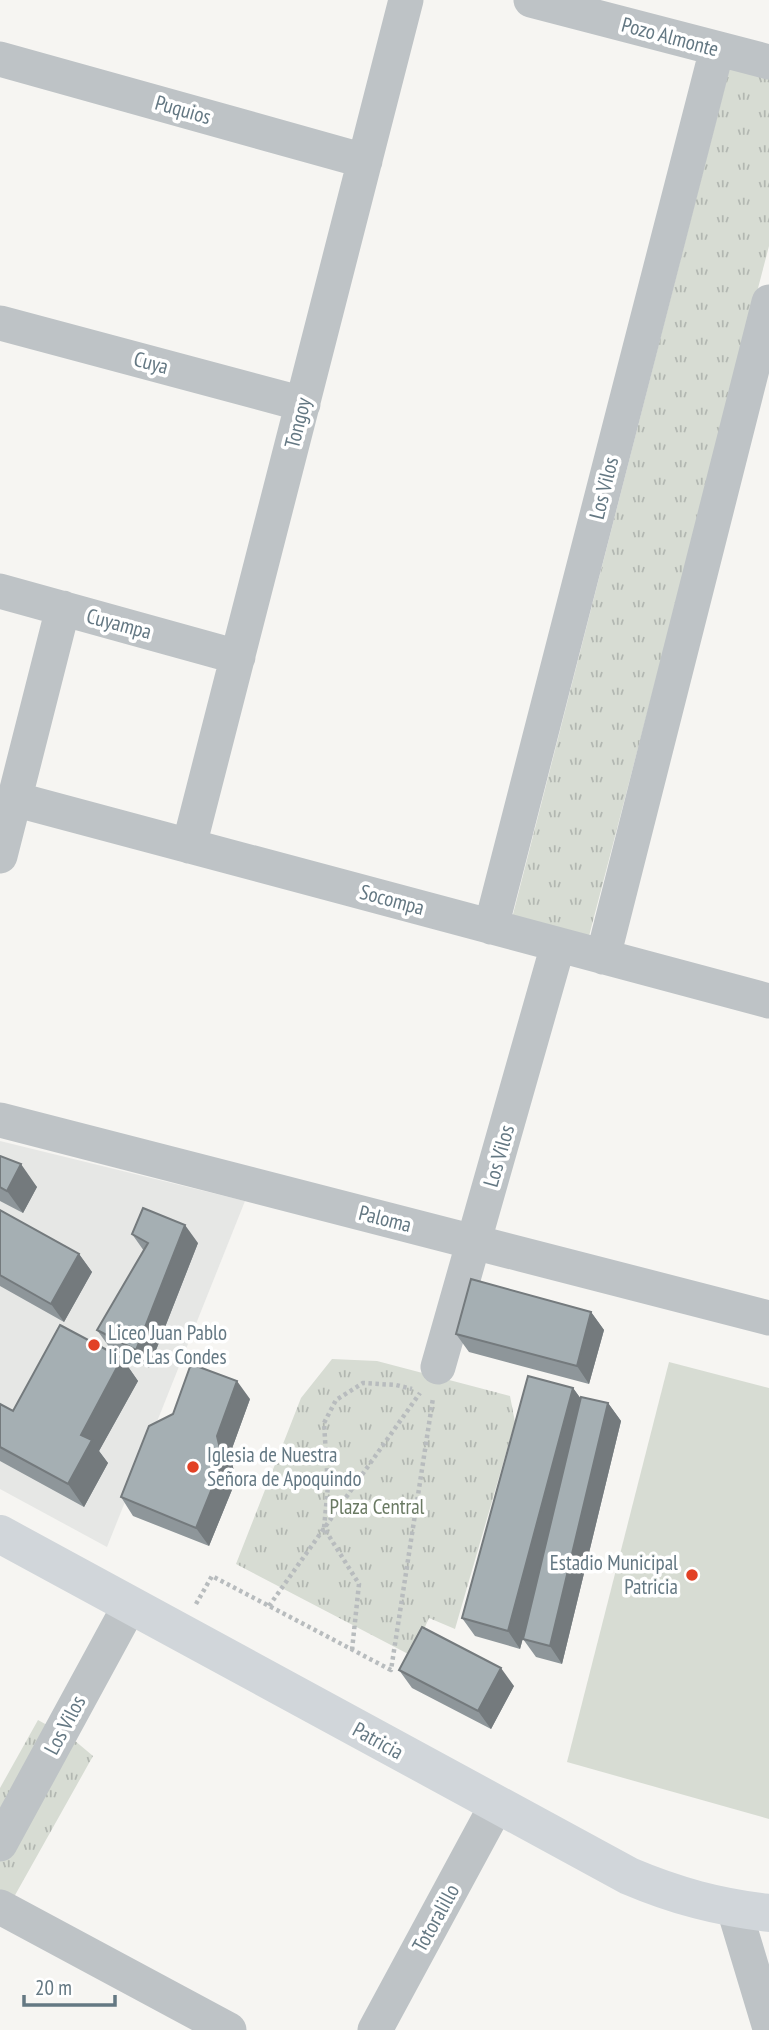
<svg xmlns="http://www.w3.org/2000/svg" width="769" height="2030" viewBox="0 0 769 2030" font-family="'PT Sans Narrow',sans-serif">
  <style>
    .built { fill: #e6e7e5 }
    .park { fill: url(#park-tufts) }
    .pitch { fill: #d7dcd3 }
    .lines { fill: none; stroke-linecap: round; stroke-linejoin: round }
    .path { stroke: #b8bcbe; stroke-width: 4.5; stroke-dasharray: 3.5 3.5; stroke-linecap: butt }
    .street { stroke: #bec3c6; stroke-width: 35 }
    .secondary { stroke: #d1d6da; stroke-width: 38 }
    .wall { fill: #8e969a }
    .shaded-wall { fill: #747a7d }
    .building { fill: #a5afb3; stroke: #747a7d; stroke-width: 2 }
    .poi-dot { fill: #e24125; stroke: #fff; stroke-width: 2.5 }
    .labels { text-anchor: middle; stroke-width: 7; stroke-linejoin: round; paint-order: stroke }
    .street-label { font-size: 21px; fill: #647883; stroke: #fff }
    .poi-label { font-size: 21px; fill: #647883; stroke: #fff; text-anchor: start }
    .park-label { font-size: 21px; fill: #6a7a63; stroke: #fff }
  </style>
  <defs>
    <pattern id="park-tufts" width="24" height="20" patternUnits="userSpaceOnUse" patternTransform="scale(1.75)"><rect width="24" height="20" fill="#d7dcd3"/><path d="M3 7l-1-3M5 7V3M7 7l1-3M15 17l-1-3M17 17v-4M19 17l1-3" fill="none" stroke="#b2b7b1"/></pattern>
  </defs>
  <rect width="100%" height="100%" fill="#f6f5f2"/>
  <!-- built -->
  <path class="built" d="M0,1141L245,1201L107,1547L0,1489Z"/>
  <!-- park -->
  <path class="park" d="M730,66L769,74V246L588,940L511,922Z
    M332,1359L377,1361L510,1396L515,1422L455,1629L429,1618L412,1656L236,1564L301,1398Z
    M38,1720L74,1740L93,1756L0,1922V1788Z"/>
  <!-- pitch -->
  <path class="pitch" d="M669,1362L769,1388V1819L567,1762Z"/>
  <g class="lines">
    <!-- path -->
    <path class="path" d="M196,1604L212,1576L391,1670L433,1398
      M269,1606L420,1393
      M352,1650L359,1584L324,1528L328,1486L324,1423L336,1400L363,1383L396,1385L412,1389"/>
    <!-- street -->
    <path class="street" d="M531,0L769,62
      M0,59L365,161
      M0,323L303,404
      M0,591L238,657
      M14,799L769,1001
      M189,846L406,0
      M0,856L63,608
      M491,927L717,49
      M603,957L769,302
      M0,1120L769,1318
      M438,1367L558,945
      M0,1844L130,1605
      M0,1907L229,2030
      M734,1909L769,2025
      M375,2030L496,1806"/>
    <!-- secondary -->
    <path class="secondary" d="M0,1534L629,1876C676,1896 718,1907 769,1913"/>
  </g>
  <!-- wall -->
  <path class="wall" d="M0,1156L37,1187L23,1213L0,1201Z
    M0,1210L79,1254L92,1272L64,1322L0,1286Z
    M132,1234L198,1243L149,1368L110,1348L97,1330L144,1251Z
    M591,1312L604,1330L589,1384L469,1352L456,1334Z
    M122,1358L138,1381L99,1451L108,1463L84,1507L0,1461V1404L13,1411Z
    M573,1388L581,1399L608,1403L621,1421L562,1664L536,1657L523,1639L529,1616L520,1649L475,1636L462,1618Z
    M250,1399L230,1454L236,1480L209,1546L133,1516L121,1497Z
    M399,1670L514,1686L491,1729L412,1688Z"/>
  <!-- shaded-wall -->
  <path class="shaded-wall" d="M21,1164L37,1187L23,1213L7,1191Z
    M185,1225L198,1243L149,1368L136,1350Z
    M79,1254L92,1272L64,1322L51,1304Z
    M591,1312L604,1330L589,1384L577,1366Z
    M122,1358L138,1381L99,1451L108,1463L84,1507L68,1484L81,1435Z
    M237,1381L250,1399L230,1454L236,1480L209,1546L196,1528L217,1436Z
    M573,1388L586,1406L520,1649L508,1631Z
    M608,1403L621,1421L562,1664L550,1646Z
    M501,1668L514,1686L491,1729L478,1711Z"/>
  <!-- building -->
  <path class="building" d="M0,1156L21,1164L7,1191L0,1187Z
    M143,1208L185,1225L136,1350L97,1330L148,1243L132,1234Z
    M0,1210L79,1254L51,1304L0,1275Z
    M471,1279L591,1312L577,1366L456,1334Z
    M60,1325L122,1358L81,1435L92,1440L68,1484L0,1447V1404L13,1411Z
    M191,1364L237,1381L217,1436L223,1461L196,1528L121,1497L149,1426L173,1414Z
    M528,1376L573,1388L508,1631L462,1618Z
    M581,1397L608,1403L550,1646L523,1639Z
    M422,1627L501,1668L478,1711L399,1670Z"/>
  <!-- markers -->
  <g class="poi-dot">
    <circle cx="94" cy="1345" r="7"/>
    <circle cx="193" cy="1467" r="7"/>
    <circle cx="692" cy="1575" r="7"/>
  </g>
  <g class="labels">
    <!-- street labels -->
    <g class="street-label">
      <text transform="translate(670 37) rotate(15)" y="7">Pozo Almonte</text>
      <text transform="translate(183 110) rotate(16)" y="7">Puquios</text>
      <text transform="translate(151 363) rotate(15)" y="7">Cuya</text>
      <text transform="translate(298 423) rotate(-76)" y="7">Tongoy</text>
      <text transform="translate(604 488) rotate(-76)" y="7">Los Vilos</text>
      <text transform="translate(119 624) rotate(15)" y="7">Cuyampa</text>
      <text transform="translate(392 900) rotate(15)" y="7">Socompa</text>
      <text transform="translate(499 1156) rotate(-74)" y="7">Los Vilos</text>
      <text transform="translate(385 1219) rotate(14)" y="7">Paloma</text>
      <text transform="translate(65 1725) rotate(-62)" y="7">Los Vilos</text>
      <text transform="translate(378 1741) rotate(29)" y="7">Patricia</text>
      <text transform="translate(436 1918) rotate(-61)" y="7">Totoralillo</text>
    </g>
    <!-- poi labels -->
    <g class="poi-label">
      <text x="108" y="1340">Liceo Juan Pablo<tspan x="108" dy="24">Ii De Las Condes</tspan></text>
      <text x="207" y="1462">Iglesia de Nuestra<tspan x="207" dy="24">Señora de Apoquindo</tspan></text>
      <text x="678" y="1570" text-anchor="end">Estadio Municipal<tspan x="678" dy="24">Patricia</tspan></text>
    </g>
    <!-- park labels -->
    <g class="park-label">
      <text x="377" y="1514">Plaza Central</text>
    </g>
  </g>
  <!-- scale -->
  <path d="M24 1995v10h91v-10" fill="none" stroke="#647883" stroke-width="3.5"/>
  <text x="35" y="1995" font-size="21" fill="#647883" stroke="#ffffff" stroke-width="5" paint-order="stroke">20 m</text>
</svg>
